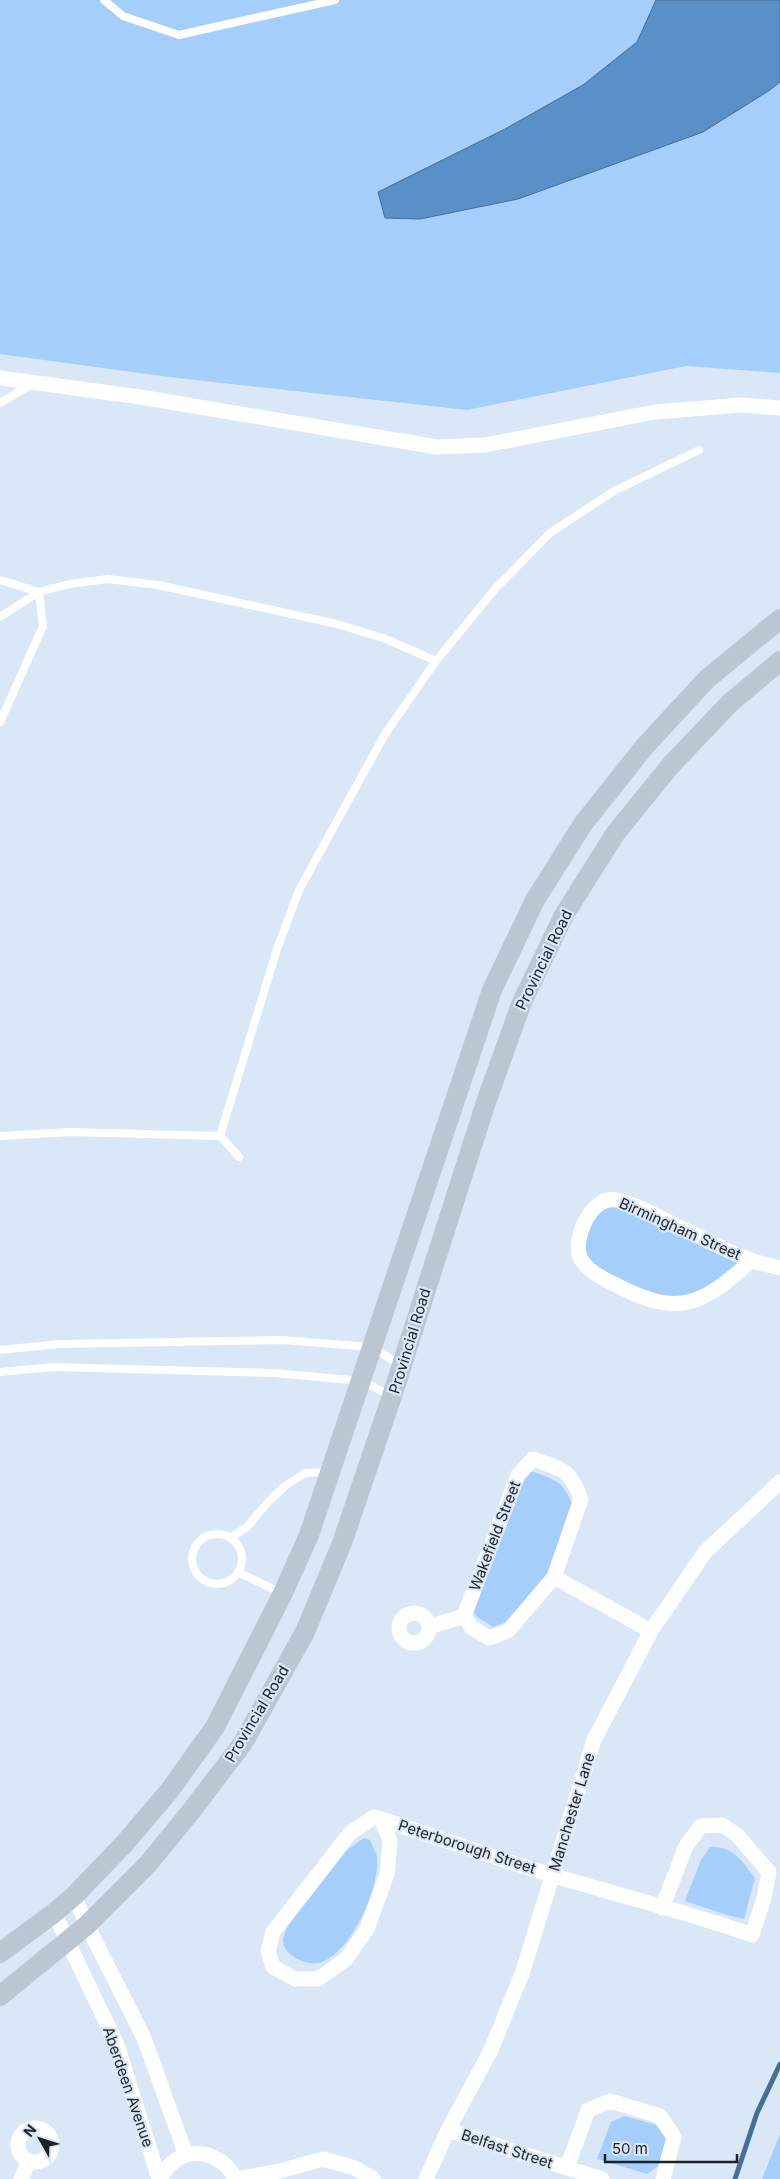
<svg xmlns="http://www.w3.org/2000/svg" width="780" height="2179" viewBox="0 0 780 2179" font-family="Inter,sans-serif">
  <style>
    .green { fill: #a5cefa }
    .water { fill: #5b8fc7; stroke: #486e97 }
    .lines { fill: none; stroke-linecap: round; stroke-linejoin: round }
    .stream { stroke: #486e97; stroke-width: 5 }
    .lane { stroke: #fff; stroke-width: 8 }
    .street { stroke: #fff; stroke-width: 15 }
    .secondary { stroke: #bbc6d3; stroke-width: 20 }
    .labels { text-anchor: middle; stroke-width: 4.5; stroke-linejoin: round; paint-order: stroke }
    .street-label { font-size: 15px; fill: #1c2126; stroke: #dae7f6 }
  </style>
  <rect width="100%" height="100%" fill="#dae7f6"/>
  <!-- green -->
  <path class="green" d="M0,0H780V373L686,366L467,410L169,377L0,354Z
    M614,1199L751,1261L703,1299L640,1297L580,1257L588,1213Z
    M531,1471C556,1480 563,1481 573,1506L549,1574L510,1621L493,1627L477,1617L471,1608L518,1485Z
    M364,1838L370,1840C372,1845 376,1852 377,1858C380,1887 352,1951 322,1962C309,1967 284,1957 283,1941C283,1937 286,1930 288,1926L347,1850Z
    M710,1847C734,1846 741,1860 755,1878L744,1919L727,1915L685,1901L701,1860Z
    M625,2116L656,2125L666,2139L658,2166L647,2174L597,2159L611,2122Z
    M780,2134V2179H762Z"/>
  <!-- water -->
  <path class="water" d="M656,0H780V82L770,90L703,132L518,199L420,219L385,218L378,192L505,129L583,85L637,42Z"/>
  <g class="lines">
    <!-- stream -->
    <path class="stream" d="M735,2179L757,2113L780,2064"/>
    <!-- lane -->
    <path class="lane" d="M104,0L123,16L179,35L335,0
      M0,403L32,384
      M0,580L39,592L43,626L0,722
      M0,617L39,592L69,584L108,579L158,585L337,624L386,639L436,661
      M0,1136L70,1132L220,1136L277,949L299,890L385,734L436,661L495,589L550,533L614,491L699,450
      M220,1136L239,1157
      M0,1350L59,1344L282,1340L371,1347L401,1365
      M0,1372L54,1367L274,1373L362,1381L391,1396
      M192 1559a25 25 0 1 1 50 0a25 25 0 1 1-50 0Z
      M230,1538L247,1527L268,1502L285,1486L305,1473L328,1472
      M238,1572L281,1593"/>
    <!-- street -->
    <path class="street" d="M0,378L140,397L437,447L485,445L655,412L741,405L780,408
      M751,1261C704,1303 680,1318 620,1287C605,1279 590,1274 581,1259C571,1241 591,1195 616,1200C636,1204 657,1216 675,1225C700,1237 725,1251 751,1260C760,1264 770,1265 780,1268
      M533,1459C562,1469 570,1469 581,1499L554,1577L508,1631L489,1638L471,1627L464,1616L518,1475Z
      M554,1577L651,1631
      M399 1628a15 15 0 1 1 30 0a15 15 0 1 1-30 0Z
      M429,1627L464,1616
      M381,1819L390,1841L387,1874L367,1929L346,1959L318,1979H295L273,1967L268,1951L273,1932L350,1833L374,1817L381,1819C439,1838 497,1859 555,1876C621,1896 688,1912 752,1935L764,1898L769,1872L737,1835L722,1825L701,1826L686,1846L662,1908
      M74,1896L87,1925L144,2038L186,2155
      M54,1913L117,2045L159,2179
      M18 2145a17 17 0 1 1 34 0a17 17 0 1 1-34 0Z
      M448,2130L602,2179
      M567,2168L588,2110L610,2101L660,2116L674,2137L663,2179
      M21,2179L29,2161
      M160,2179C177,2144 218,2146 236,2179
      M236,2179L280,2171L323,2159L355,2168L373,2179
      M426,2179L448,2130L491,2050L523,1971L594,1740L651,1631L705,1552L780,1482"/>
    <!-- secondary -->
    <path class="secondary" d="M0,1953L54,1913L74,1896L124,1844L170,1790L215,1727L283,1593L309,1535L492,990L535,900L583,824L645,746L707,679L780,619
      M0,1996L87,1925L148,1864L192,1810L243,1743L305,1632L342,1543L392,1396L486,1102L522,1002L564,915L615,834L670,766L730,703L780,661"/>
  </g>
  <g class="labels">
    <!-- street labels -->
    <g class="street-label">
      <text transform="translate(544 960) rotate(-64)" y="5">Provincial Road</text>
      <text transform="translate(680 1229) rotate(24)" y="5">Birmingham Street</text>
      <text transform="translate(410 1341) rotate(-73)" y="5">Provincial Road</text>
      <text transform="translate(495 1536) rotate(-69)" y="5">Wakefield Street</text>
      <text transform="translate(257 1714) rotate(-59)" y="5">Provincial Road</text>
      <text transform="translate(572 1812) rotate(-73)" y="5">Manchester Lane</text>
      <text transform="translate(467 1847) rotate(18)" y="5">Peterborough Street</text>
      <text transform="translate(128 2087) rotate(71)" y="5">Aberdeen Avenue</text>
      <text transform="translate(507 2149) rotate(18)" y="5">Belfast Street</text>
    </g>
  </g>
  <!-- north arrow -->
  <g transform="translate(40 2139) rotate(309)" stroke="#dae7f6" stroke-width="4" paint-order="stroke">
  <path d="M0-4L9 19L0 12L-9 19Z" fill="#1c2126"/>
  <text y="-8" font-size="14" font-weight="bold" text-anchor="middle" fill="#1c2126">N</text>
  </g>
  <!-- scale -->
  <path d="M605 2154v8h132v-8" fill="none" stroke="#1c2126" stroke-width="2.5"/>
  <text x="612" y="2154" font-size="15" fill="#1c2126" stroke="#dae7f6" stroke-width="4" paint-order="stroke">50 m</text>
</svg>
